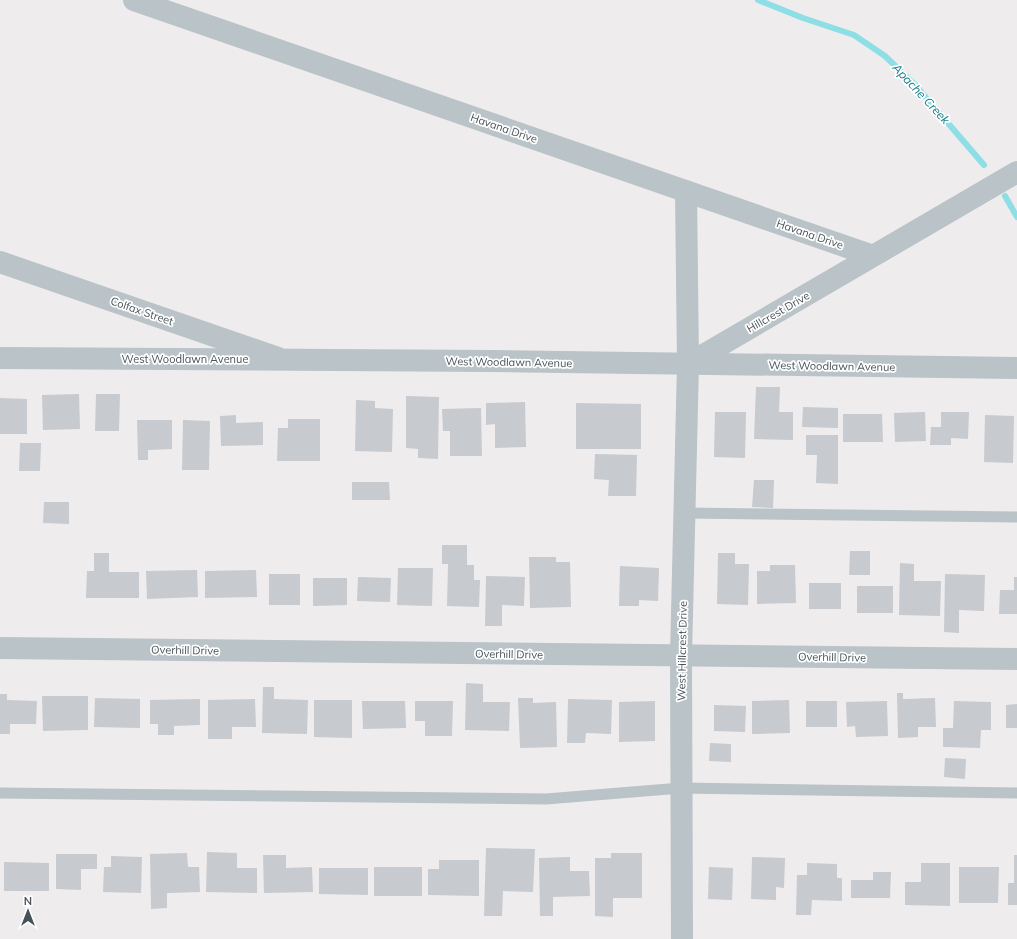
<svg xmlns="http://www.w3.org/2000/svg" width="1017" height="939" viewBox="0 0 1017 939" font-family="Mulish,sans-serif">
  <style>
    .lines { fill: none; stroke-linecap: round; stroke-linejoin: round }
    .stream { stroke: #8ddee5; stroke-width: 6 }
    .building { fill: #c7cacf }
    .service { stroke: #b9c3c8; stroke-width: 11 }
    .minor { stroke: #b9c3c8; stroke-width: 22 }
    .tertiary { stroke: #b9c3c8; stroke-width: 22 }
    .labels { text-anchor: middle; stroke-width: 3.5; stroke-linejoin: round; paint-order: stroke }
    .street-label { font-size: 11px; fill: #465258; stroke: #fff }
    .water-label { font-size: 12px; font-style: italic; fill: #157e87; stroke: #fff }
  </style>
  <rect width="100%" height="100%" fill="#efeced"/>
  <g class="lines">
    <!-- stream -->
    <path class="stream" d="M758,0L803,18L854,35L885,56L916,86L984,165
      M1005,196L1017,217"/>
  </g>
  <!-- building -->
  <path class="building" d="M756,387H780L779,412H793V440L754,439Z
    M79,394L80,429L43,430L42,395Z
    M96,394H120L119,431H95Z
    M406,396L439,397L438,459L418,458V449L406,448Z
    M0,398L27,399V434H0Z
    M356,400L375,401V408L393,409L392,452L355,451Z
    M525,402L526,447L495,448V424L486,425V403Z
    M576,403L641,404V449H576Z
    M803,407L838,408V428L802,427Z
    M481,408L482,456H450V431H443L442,409Z
    M715,412H746L745,458L714,457Z
    M925,412L926,441L895,442L894,413Z
    M941,412H969L968,439L951,438V445H930L931,427H941Z
    M843,414H882L883,442H843Z
    M236,415V423L263,422V445L221,446L220,416Z
    M985,415L1014,416L1013,463L984,462Z
    M288,419H320V461H277L278,428H288Z
    M137,420H172V449L148,450V460H138Z
    M183,420L210,421L209,470H182Z
    M806,435H838V484L816,483L817,455H806Z
    M20,443H41L40,471H19Z
    M595,454L637,455L636,496H608L609,480L594,479Z
    M754,480H774L773,508L752,507Z
    M352,482H389L390,500H352Z
    M44,502H69V524L43,523Z
    M442,545H467V565H474V580H480L479,607L447,606L448,564H442Z
    M850,551H870V575H849Z
    M94,553H109V572H139V598H86L87,571H94Z
    M718,553H735V564H749L748,605L717,604Z
    M529,557H556V562H570L571,607L530,608Z
    M900,563L914,564V581H941L940,616L899,615Z
    M770,565H795L796,603L757,604V571H770Z
    M620,566L659,568L658,601L639,600V606H619Z
    M398,568H433L432,606L397,605Z
    M197,570L198,597L147,599L146,571Z
    M256,570L257,597L205,598V571Z
    M269,574H300V605H269Z
    M945,574L985,575L984,611L959,610V633L944,632Z
    M486,576L525,577L524,606L502,605V626H485Z
    M358,577L391,578L390,602L357,601Z
    M1014,577H1017V614H999L1000,590H1014Z
    M313,578H347V605L313,606Z
    M809,583H841V609H809Z
    M857,586H893V613H857Z
    M466,683L483,684V702H510L509,731L465,730Z
    M263,687H274V699L308,700L307,734L262,733Z
    M897,693H903V699L935,698L936,727H918V737L898,738Z
    M0,694H7V700L37,701L36,724H10V734H0Z
    M42,696H88V730L43,731Z
    M95,698L140,699V728L94,727Z
    M518,698H533V703L556,702L557,747L520,748Z
    M200,699V725L174,726V735H158V724H150V700Z
    M255,699L256,727H232V739H208V700Z
    M568,699L612,700L611,734L586,733L585,743H567Z
    M314,700H352V738L314,737Z
    M789,700L790,733L752,734V701Z
    M362,701H405L406,728L363,729Z
    M415,701H453L452,736H425V721H415Z
    M655,701V741L619,742V702Z
    M806,701H837V727H806Z
    M887,701L888,736L856,737L855,726L847,727L846,702Z
    M954,701L991,702V730H981L980,748L943,747V728H953Z
    M1017,704V728H1006V705Z
    M714,705L746,706L745,732L714,731Z
    M710,743L731,744V762L709,761Z
    M945,758L966,759L965,779L944,777Z
    M486,848L535,849L533,892L503,891L502,916H484Z
    M207,852L237,853V868H257V893L206,892Z
    M187,853L188,867H199L200,892L167,893V908L151,909L150,854Z
    M611,853H642V898H613V917L595,916V858H611Z
    M56,854H97V869H81V890L56,889Z
    M263,855H286V868L312,867L313,892L264,893Z
    M1014,855H1017V905H1008V883H1014Z
    M111,856L142,857L141,893L103,892L104,867H111Z
    M570,857V871H589L590,896L553,897V916H540L539,858Z
    M752,857L785,858L784,888L776,887V900L751,899Z
    M439,860H479V896L428,895V869H439Z
    M4,862L49,863V891H4Z
    M807,863L837,864V878H842V901L812,900L811,915H796L797,875H807Z
    M921,863H950V906L905,905V882H921Z
    M374,867H422V896H374Z
    M709,867L733,868L732,900L708,899Z
    M959,867H999L998,903H959Z
    M319,868H368V895L319,894Z
    M873,872H891L890,898H851V880H873Z"/>
  <g class="lines">
    <!-- service -->
    <path class="service" d="M685,513L1017,517
      M0,793L546,799L681,788L1017,793"/>
    <!-- minor -->
    <path class="minor" d="M134,0L873,256
      M0,262L278,358
      M688,364L1017,172
      M0,648L1017,659
      M682,939L681,655L688,364L686,191"/>
    <!-- tertiary -->
    <path class="tertiary" d="M0,358L492,361L1017,368"/>
  </g>
  <g class="labels">
    <!-- street labels -->
    <g class="street-label">
      <text transform="translate(504 128) rotate(19)" y="4">Havana Drive</text>
      <text transform="translate(810 234) rotate(19)" y="4">Havana Drive</text>
      <text transform="translate(142 311) rotate(19)" y="4">Colfax Street</text>
      <text transform="translate(778 312) rotate(-30)" y="4">Hillcrest Drive</text>
      <text x="185" y="363">West Woodlawn Avenue</text>
      <text transform="translate(509 362) rotate(1)" y="4">West Woodlawn Avenue</text>
      <text transform="translate(832 366) rotate(1)" y="4">West Woodlawn Avenue</text>
      <text transform="translate(185 650) rotate(1)" y="4">Overhill Drive</text>
      <text transform="translate(682 651) rotate(-89)" y="4">West Hillcrest Drive</text>
      <text transform="translate(509 654) rotate(1)" y="4">Overhill Drive</text>
      <text transform="translate(832 657) rotate(1)" y="4">Overhill Drive</text>
    </g>
    <!-- water labels -->
    <g class="water-label">
      <text transform="translate(921 94) rotate(47)" y="4">Apache Creek</text>
    </g>
  </g>
  <!-- north arrow -->
  <g transform="translate(28 911)" stroke="#ffffff" stroke-width="3" paint-order="stroke">
  <path d="M0-3L7 15L0 10L-7 15Z" fill="#465258"/>
  <text y="-6" font-size="11" font-weight="bold" text-anchor="middle" fill="#465258">N</text>
  </g>
</svg>
